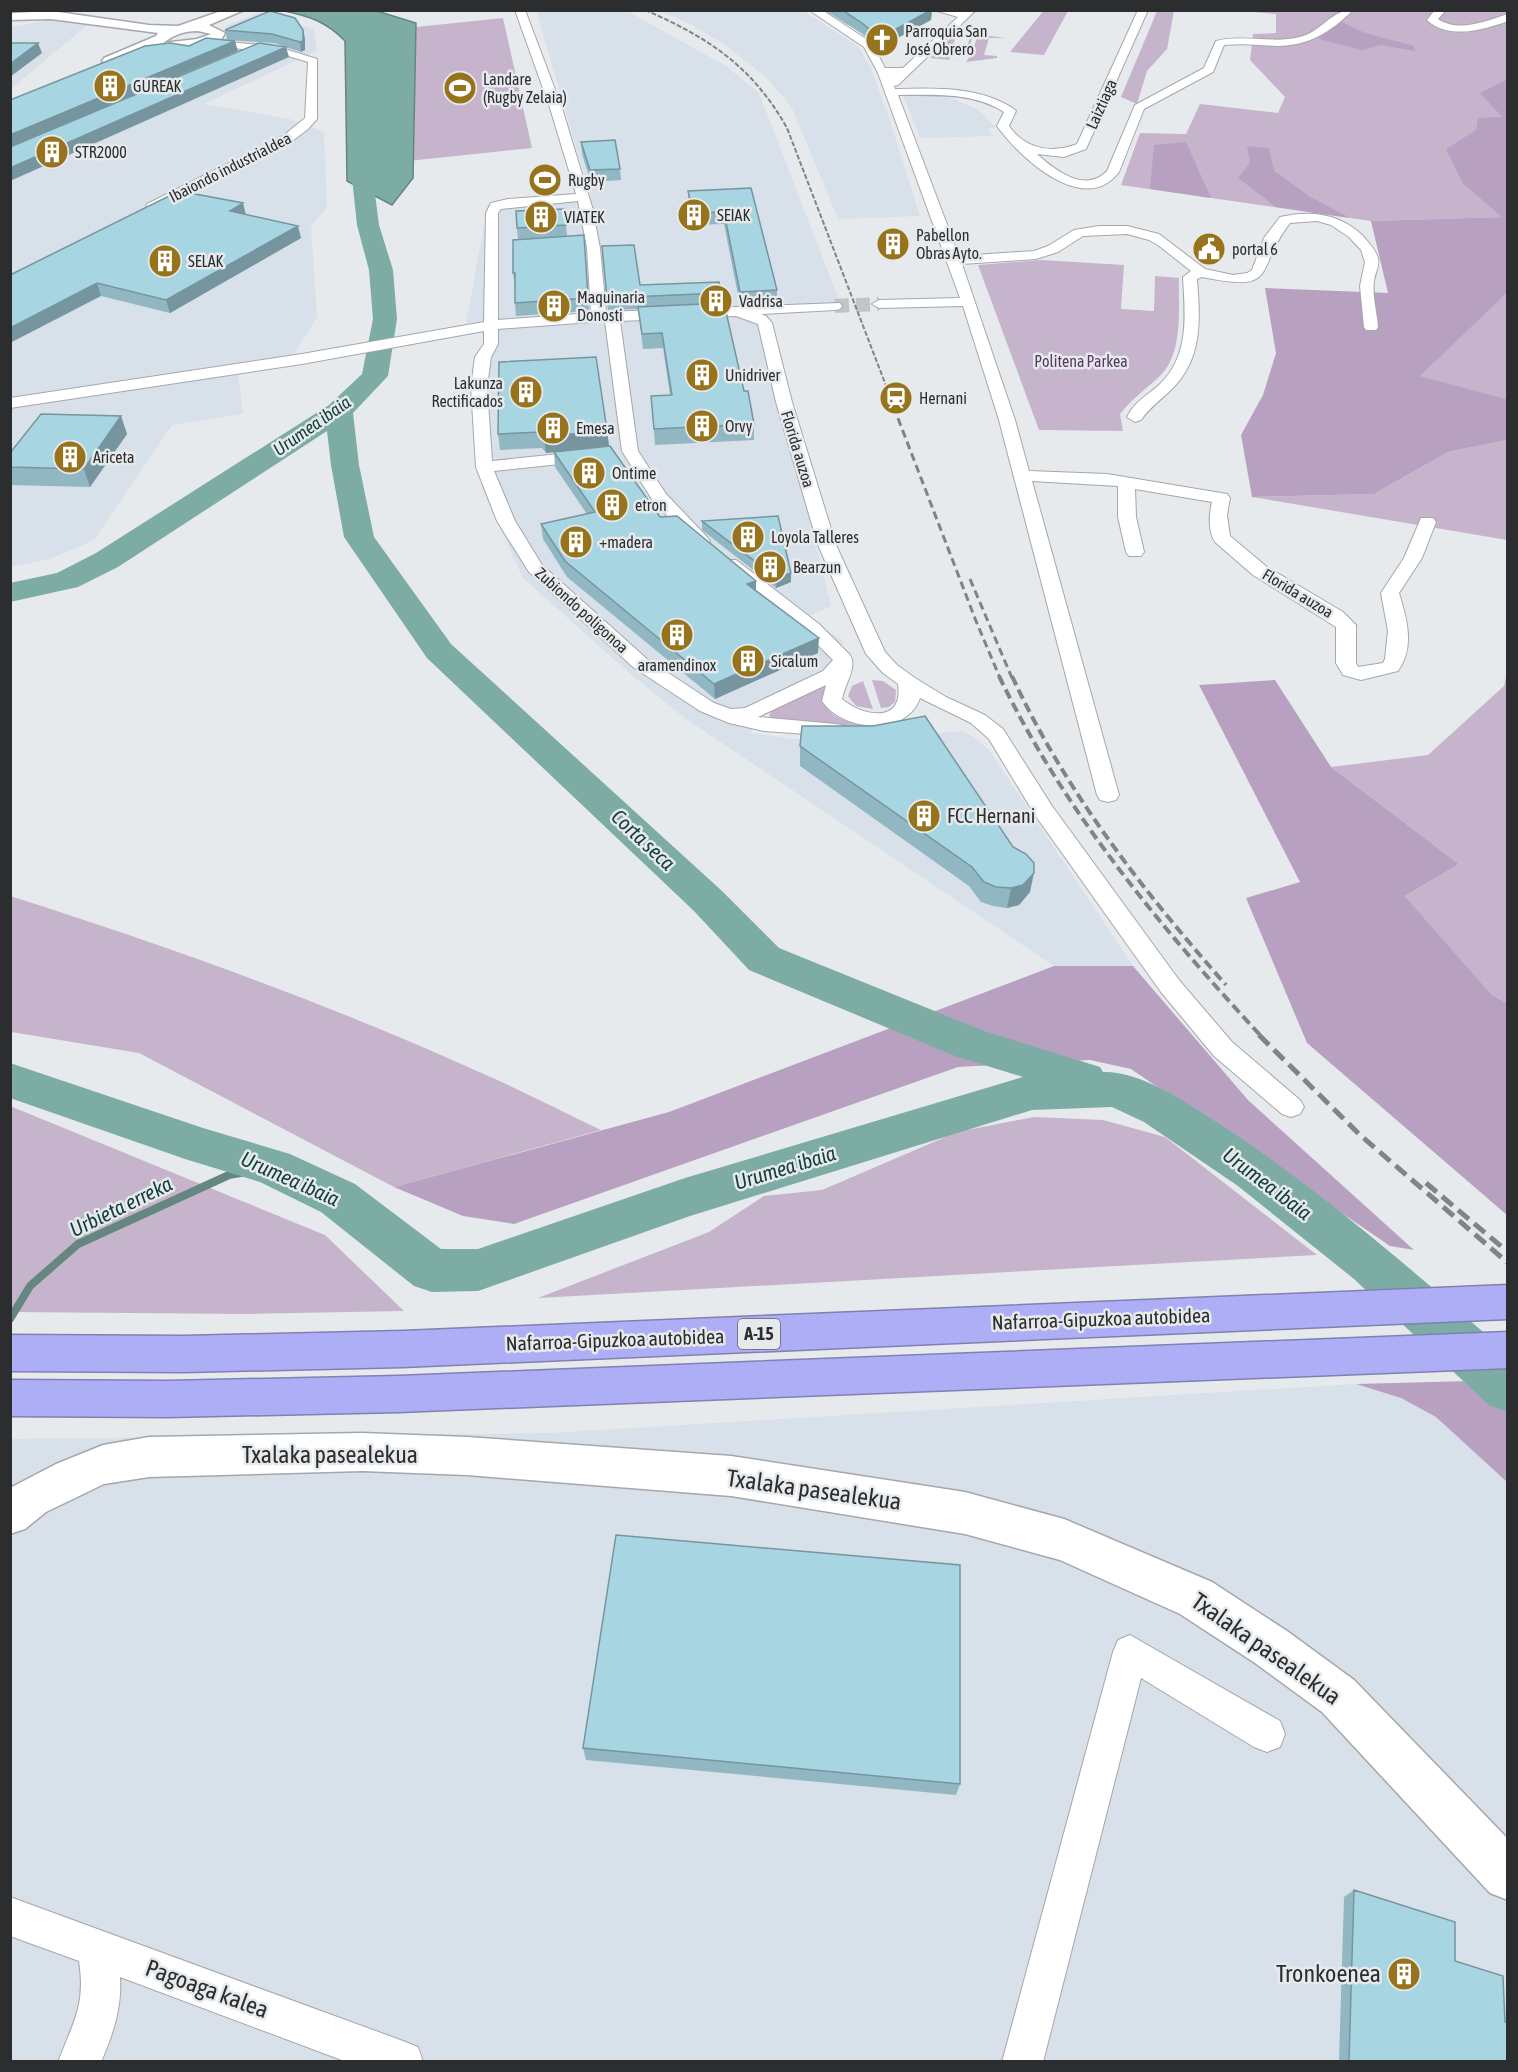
<svg xmlns="http://www.w3.org/2000/svg" width="1518" height="2072" viewBox="0 0 1518 2072" font-family="'Asap Condensed',sans-serif">
  <style>
    .built { fill: #d8e0e9 }
    .green { fill: #c6b4cd }
    .forest { fill: #b8a1c0 }
    .water { fill: #7daca5; stroke: #658681; stroke-width: 1.5 }
    .lines { fill: none; stroke-linecap: round; stroke-linejoin: round }
    .stream { stroke: #658681; stroke-width: 8 }
    .river { fill: #7daca5; fill-rule: evenodd }
    .minor-tunnel { stroke: #c2c4c7; stroke-width: 14; stroke-dasharray: 14 7; stroke-linecap: butt }
    .minor-casing { stroke: #a5a7aa; stroke-width: 2 }
    .secondary-casing { stroke: #a5a7aa; stroke-width: 3 }
    .motorway-casing { stroke: #8081b0; stroke-width: 3 }
    .minor { fill: #fff; fill-rule: evenodd }
    .secondary { fill: #fff; fill-rule: evenodd }
    .motorway { fill: #aeaef6; fill-rule: evenodd }
    .rail-far3 { stroke: #818385; stroke-width: 2; stroke-dasharray: 5 2; stroke-linecap: butt }
    .rail-far2 { stroke: #818385; stroke-width: 3; stroke-dasharray: 8 4.5; stroke-linecap: butt }
    .rail-far1 { stroke: #818385; stroke-width: 4; stroke-dasharray: 10 5; stroke-linecap: butt }
    .rail { stroke: #818385; stroke-width: 5; stroke-dasharray: 14 7; stroke-linecap: butt }
    .wall { fill: #90b7c2 }
    .shaded-wall { fill: #76959e }
    .building { fill: #a8d5e2; stroke: #76959e; stroke-width: 1.5 }
    .labels { text-anchor: middle; stroke-width: 5; stroke-linejoin: round; paint-order: stroke }
    .far-poi-label { font-size: 16px; fill: #2c2d2e; stroke: #e7eaed; text-anchor: start }
    .far-street-label { font-size: 16px; fill: #2c2d2e; stroke: #e7eaed }
    .far-park-label { font-size: 16px; fill: #583863; stroke: #e7eaed }
    .far-water-label { font-size: 18px; font-style: italic; fill: #15403b; stroke: #e7eaed }
    .shield { fill: #e7eaed; stroke: #646667; stroke-width: 1.5 }
    .shield-label { font-size: 18px; font-weight: bold; fill: #2c2d2e }
    .poi-label { font-size: 20px; fill: #2c2d2e; stroke: #e7eaed; text-anchor: start }
    .street-label { font-size: 20px; fill: #2c2d2e; stroke: #e7eaed }
    .water-label { font-size: 21px; font-style: italic; fill: #15403b; stroke: #e7eaed }
    .near-street-label { font-size: 24px; fill: #2c2d2e; stroke: #e7eaed }
    .near-poi-label { font-size: 24px; fill: #2c2d2e; stroke: #e7eaed; text-anchor: end }
  </style>
  <rect width="100%" height="100%" fill="#e7eaed"/>
  <!-- built -->
  <path class="built" d="M536,10L627,11L726,66L759,93L841,305L466,323L488,205L591,198Z
    M660,11H804L859,47L871,68L889,118L920,216L838,219L792,108L767,78L724,44L690,24Z
    M259,12L314,29L317,51L204,104L290,119L324,132L327,207L311,227L317,317L293,356L237,365L243,414L172,425L94,540L50,559L11,567V112L218,41L236,33L225,26Z
    M45,21L91,22L11,89V27Z
    M944,95L977,109L996,127L988,129L993,136L920,138L903,96Z
    M760,313L831,606L807,617L844,642L830,665L756,704L751,733L793,739L854,740L963,731L972,736L989,750L1133,966H1054L682,716L627,671L523,578L481,486L490,325Z
    M1356,1384L1401,1398L1436,1417L1507,1482V2061H11L10,1439L551,1433Z"/>
  <!-- green -->
  <path class="green" d="M1044,10L1068,11L1044,55L1010,52Z
    M1157,11H1174L1167,49L1147,71L1137,104L1121,97Z
    M1241,11H1507V79L1479,93L1502,117L1477,130L1463,184L1503,217L1371,221L1121,185L1140,133L1186,134L1200,104L1278,113L1285,97L1250,60L1253,34L1276,33V14Z
    M503,18L532,148L408,161L397,29Z
    M954,35L973,36L967,54H965L970,37L956,36L949,60L962,61L930,58Z
    M991,36L1005,38H989L984,55L997,56V58L966,62L971,55L977,38Z
    M1041,260L1124,265L1121,309L1154,311L1155,276L1179,278C1178,309 1184,352 1160,376C1146,389 1132,399 1120,414L1123,431L1039,430L978,265Z
    M1507,293V399L1419,376Z
    M1507,440V540L1252,497L1374,494L1448,452Z
    M1507,672V1003L1492,995L1405,896L1459,864L1331,767L1428,755L1504,686Z
    M872,680L883,681L896,690L895,702L889,707L881,708Z
    M863,681L873,709L856,706L848,696L852,686Z
    M825,685C821,714 835,717 859,725L839,726L775,720L769,716L772,709Z
    M10,896C171,947 332,1005 486,1075C525,1092 563,1112 601,1130L394,1187L139,1053L11,1032Z
    M10,1106L325,1235L404,1311L246,1314L11,1312Z
    M1034,1117L1103,1120L1165,1137L1317,1255L538,1298L709,1232L764,1196L822,1190L957,1132Z"/>
  <!-- forest -->
  <path class="forest" d="M1340,21L1365,33L1414,46L1415,51L1381,45L1362,50L1318,39Z
    M1507,79V293L1420,376L1507,399V440L1448,452L1374,494L1252,497L1241,435L1263,395L1276,353L1265,288L1388,293L1371,221L1502,217L1463,184L1446,149L1476,130L1478,118L1502,117L1479,93Z
    M1186,142L1211,198L1150,189L1154,145Z
    M1247,146L1269,148L1274,171L1309,196L1350,218L1276,207L1238,178L1250,163Z
    M1275,680L1331,767L1459,864L1405,896L1492,995L1507,1003V1215L1307,1043L1246,898L1300,882L1199,685Z
    M1054,966H1133L1248,1100L1414,1250L1390,1246L1131,1069L1090,1060L958,1067L514,1224L463,1216L394,1187L669,1112Z
    M1507,1380V1482L1436,1417L1401,1398L1356,1384Z"/>
  <!-- water -->
  <path class="water" d="M284,11H377L416,23L413,178L392,205L347,181L345,41C327,22 309,16 284,11Z"/>
  <g class="lines">
    <!-- stream -->
    <path class="stream" d="M10,1319L30,1286L78,1244L229,1175L273,1167"/>
    <!-- river -->
    <path class="river" d="M357,126L364,128L367,132L379,225L393,270L397,319L388,376L353,413L359,465L374,537L451,644L722,891L779,948L984,1031L1100,1067L1103,1072C1142,1071 1186,1103 1218,1123C1322,1191 1415,1272 1508,1354V1412L1489,1405L1354,1279L1238,1186L1144,1122L1112,1107L1032,1110L690,1216L478,1291L432,1292L414,1286L321,1212L260,1182L185,1159L10,1098V1063L203,1128L290,1154L355,1184L441,1249H478L685,1178L1023,1077L955,1056L749,970L694,911L427,658L344,537L331,465L327,431L118,567L78,587L10,602V583L57,573L96,553L329,405L362,374L373,319L369,270L357,225L347,132L350,128Z"/>
    <!-- minor-tunnel -->
    <path class="minor-tunnel" d="M835,306L879,304"/>
    <!-- minor casing -->
    <g class="minor-casing">
      <path id="minor" d="M515,10H525L562,108L592,207L600,248L606,312L840,303L842,306L840,309L835,310L761,314L766,316L772,323L792,402L836,545L885,652L897,665L915,678L946,697L985,715L1003,729L1052,806L1179,980L1232,1042L1300,1100L1304,1107L1300,1114L1291,1117L1282,1114L1214,1056L1161,992L1035,815L989,739L971,723L920,698C906,738 842,731 822,701L826,685L758,717L835,724L842,725L845,730L842,735L835,736L764,731L729,723L700,711L633,667L529,572L497,521L476,467L471,387L475,357L484,344V331L302,364L10,408V398L302,354L484,322L486,213L491,203L508,199L576,194L550,108ZM578,201L587,248L591,313L498,320V213L501,209ZM736,316L758,324L776,402L818,545L866,654L883,673L898,684C904,724 863,717 842,699C844,685 858,667 850,655L819,624L736,560H724L721,564L724,568L805,632L833,660L823,671L745,708L731,709L714,703L647,659L542,565L515,521L494,471L588,461L596,456L588,451L492,461L487,387L491,357L498,344V329L605,321L622,451L653,501L695,545H707L710,541L707,537L666,494L638,451L620,321Z
        M809,10H822L872,43L885,68H903L958,17L934,10L963,12L976,10L898,85L894,86L895,89C936,88 979,86 1014,109L1016,111L1009,126C1025,149 1051,154 1077,144L1138,10H1148L1086,149L1064,157L1037,154C1055,170 1085,194 1107,171L1135,105L1204,68L1216,41C1244,34 1273,44 1300,37C1321,32 1331,10 1353,10C1331,32 1308,46 1277,46C1259,45 1242,43 1224,45L1213,72L1144,109L1119,172C1084,218 1019,157 997,126L1004,112C973,92 933,95 898,95L959,256L1034,251L1048,246L1074,230L1099,226H1127L1159,234L1205,269L1233,275L1247,273L1252,270L1264,238L1280,217C1310,210 1339,213 1362,235C1368,242 1376,250 1378,258C1380,266 1375,273 1374,281C1372,296 1377,312 1378,327L1376,330H1366L1364,327L1360,286L1365,262L1361,250L1349,237L1331,225L1317,221L1290,223C1253,271 1281,293 1202,277L1197,279C1200,319 1203,357 1173,388C1162,399 1150,407 1141,420L1135,422L1127,417C1134,402 1148,395 1160,384C1190,355 1185,315 1183,277L1191,271L1158,245L1149,240L1127,234L1083,236L1058,252L1036,259L962,264L1015,420L1029,471L1107,474L1227,494L1230,498L1227,515L1230,536L1267,567L1343,612L1356,625V663L1358,667L1383,663L1385,659L1388,631L1381,593L1404,558L1421,518H1433L1436,522L1422,558L1399,593C1407,619 1415,647 1398,671L1361,680L1343,675L1336,663V627L1253,575L1215,542C1208,531 1209,514 1212,502L1135,489L1136,517L1144,552L1141,556H1129L1126,552L1118,517V486L1032,481L1119,795L1116,800L1108,802L1100,800L1097,795L999,420L963,306L879,308L872,304L879,300L960,298L878,73L864,47Z
        M1435,10H1446L1438,19C1459,33 1486,21 1508,14V21C1484,30 1448,40 1427,20Z
        M202,40L275,46L317,59V119L308,129L291,142L157,210H147L146,207L147,204L283,136L305,118L308,62L275,52L198,45L197,43Z
        M1130,1635L1280,1721L1285,1734L1280,1747L1267,1752L1254,1747L1141,1678L1043,2062H1002L1113,1652L1118,1640Z
        M10,1897L403,2041L418,2047L423,2062H347L120,1977C122,2008 113,2034 101,2062H58C73,2023 86,2005 79,1961L10,1936Z"/>
    </g>
    <!-- secondary casing -->
    <g class="secondary-casing">
      <path id="secondary" d="M224,10H244L209,25L225,33L221,40L199,47L137,54L109,65L104,64L102,61L104,58L156,36L158,33L51,19L10,20V14L14,13L51,11L149,25L178,26ZM198,31L211,34L197,39L163,43C174,35 183,31 198,31Z
        M362,1433L467,1437L731,1456L965,1492L1064,1519L1212,1582L1287,1631L1354,1680L1508,1839V1900L1490,1893L1322,1712L1255,1663L1180,1614L1060,1560L965,1534L731,1496L467,1475L362,1471L149,1477L104,1484L46,1512L25,1529L10,1534V1488L56,1464L103,1445L149,1437Z"/>
    </g>
    <!-- motorway casing -->
    <g class="motorway-casing">
      <path id="motorway" d="M1508,1285V1319L403,1367L184,1372L10,1371V1335L184,1336L403,1331Z
        M1508,1332V1368L399,1412L168,1417L10,1416V1380L168,1381L399,1376Z"/>
    </g>
    <!-- minor -->
    <use href="#minor" class="minor"/>
    <!-- secondary -->
    <use href="#secondary" class="secondary"/>
    <!-- motorway -->
    <use href="#motorway" class="motorway"/>
    <!-- rail-far3 -->
    <path class="rail-far3" d="M645,10C708,37 753,67 787,128L890,396"/>
    <!-- rail-far2 -->
    <path class="rail-far2" d="M889,395L976,621L1000,678
      M970,579L1012,678"/>
    <!-- rail-far1 -->
    <path class="rail-far1" d="M999,676C1064,811 1160,927 1261,1036
      M1012,676C1065,791 1143,891 1226,985"/>
    <!-- rail -->
    <path class="rail" d="M1259,1035L1359,1134L1508,1263
      M1426,1183L1502,1247"/>
  </g>
  <!-- wall -->
  <path class="wall" d="M824,10H932L931,20L879,48L861,33Z
    M225,30H303L305,39V50L301,52L274,43L227,40Z
    M581,142L620,169L621,180L591,182L582,154Z
    M751,188L777,290V303L740,305L724,224L693,225L689,203L688,191Z
    M246,215L301,238L170,313L101,296L10,275Z
    M566,225L567,236L518,239L517,228Z
    M584,235L589,311L516,316L515,303V286L513,273Z
    M602,246L640,285L721,293V303L744,391L754,424V440L655,445L651,396L670,395L663,348L643,349L638,309L608,310Z
    M499,362L607,430L609,446L660,517L756,590L818,653L715,699L567,577L543,539L541,524L587,514L555,467L554,452L546,453L542,448L500,450L498,434Z
    M121,416L127,434L90,487L10,485V453Z
    M702,521L791,582L776,588L702,530Z
    M800,746L1030,892L1019,905L1007,908L993,906L981,902L969,886L800,766Z
    M583,1748L960,1784L956,1795L586,1760Z
    M1354,1890L1455,1961L1505,2022L1508,2061H1339L1344,1897Z"/>
  <!-- shaded-wall -->
  <path class="shaded-wall" d="M931,10H932L931,20L879,48L880,38Z
    M303,30L305,39V50L301,52L300,42Z
    M235,41L238,51L10,147V135Z
    M38,43L42,53L10,77V64Z
    M286,47L289,57L10,181V168Z
    M243,203L246,215L230,211Z
    M298,226L301,238L170,313L166,300Z
    M97,283L101,296L10,343V328Z
    M121,416L127,434L90,487L84,469Z
    M607,430L609,446L546,453L544,437Z
    M791,573V582L776,588L777,578Z
    M756,581V596L747,584Z
    M819,638L818,653L715,699L714,684Z
    M1034,873L1030,892L1019,905L1007,908L1011,888Z"/>
  <!-- building -->
  <path class="building" d="M842,10H931L880,38L862,23Z
    M270,11L295,18L303,30V41L300,42L272,34L225,30Z
    M206,38L235,41L10,135V100L145,46L170,43L189,46Z
    M10,43H38L10,64Z
    M259,43L286,47L10,168V147Z
    M615,140L620,169L590,170L581,142Z
    M751,188L777,290L740,292L724,212L693,213L688,191Z
    M179,191L243,203L230,211L298,226L166,300L97,283L10,328V275Z
    M564,209L566,225L517,228L516,211Z
    M584,235L588,298L515,303V273H513V240Z
    M634,245L640,285L719,282L721,293L607,298L602,246Z
    M724,303L744,391H748L754,424L654,429L651,396L672,395L662,333L642,334L638,307Z
    M596,357L607,430L544,437L540,432L498,434L499,362Z
    M41,414L121,416L84,469L10,467V453Z
    M610,446L660,517L677,516L756,581L747,584L819,638L714,684L565,561L541,524L595,512L554,452Z
    M778,516L791,573L777,578L702,521Z
    M925,716L1013,847L1026,854L1034,863V873L1023,885L1011,888L996,887L984,882L972,867L800,746L802,726H873Z
    M616,1535L960,1565V1784L583,1748Z
    M1354,1890L1455,1922V1961L1503,1976L1505,2022L1508,2023V2061H1349Z"/>
  <!-- icons -->
  <defs>
    <g id="church-disc" transform="scale(1.725)"><circle r="9.5" fill="#96731c" stroke="#e7eaed"/><path d="M-1.2-6h2.4v3.5h3.3v2.4h-3.3V6h-2.4V-.1h-3.3v-2.4h3.3Z" fill="#fff"/></g>
    <g id="building-disc" transform="scale(1.725)"><circle r="9.5" fill="#96731c" stroke="#e7eaed"/><path d="M-4-6H4V6H1V3H-1V6H-4ZM-2.5-4.3h1.7v1.8h-1.7ZM.8-4.3h1.7v1.8H.8ZM-2.5-1h1.7V.8h-1.7ZM.8-1h1.7V.8H.8Z" fill="#fff"/></g>
    <g id="stadium-disc" transform="scale(1.725)"><circle r="9.5" fill="#96731c" stroke="#e7eaed"/><path d="M0-5a6.5 5 0 1 0 0 10a6.5 5 0 1 0 0-10ZM-3.5-1.8h7v3.6h-7Z" fill="#fff"/></g>
    <g id="civic-disc" transform="scale(1.725)"><circle r="9.5" fill="#96731c" stroke="#e7eaed"/><path d="M-.6-6.5H3V-4.5H.6V-3L4-1V1h2V6H-6V1h2V-1L-.6-3ZM-1.2 2.5V6h2.4V2.5Z" fill="#fff"/></g>
    <g id="station-disc" transform="scale(1.725)"><circle r="9.5" fill="#96731c" stroke="#e7eaed"/><path d="M-3-6H3Q5-6 5-4V2Q5 4 3 4L4.5 6H3L1.5 4h-3L-3 6H-4.5L-3 4Q-5 4-5 2V-4Q-5-6-3-6ZM-3.5-4v3h7v-3ZM-3.5 1v1.5H-2V1ZM2 1v1.5H3.5V1Z" fill="#fff"/></g>
  </defs>
  <g fill-rule="evenodd">
    <use href="#church-disc" x="882" y="40"/>
    <use href="#building-disc" x="110" y="86"/>
    <use href="#stadium-disc" x="460" y="88"/>
    <use href="#building-disc" x="52" y="152"/>
    <use href="#stadium-disc" x="545" y="180"/>
    <use href="#building-disc" x="694" y="215"/>
    <use href="#building-disc" x="541" y="217"/>
    <use href="#building-disc" x="893" y="244"/>
    <use href="#civic-disc" x="1209" y="249"/>
    <use href="#building-disc" x="165" y="261"/>
    <use href="#building-disc" x="716" y="301"/>
    <use href="#building-disc" x="554" y="306"/>
    <use href="#building-disc" x="702" y="375"/>
    <use href="#building-disc" x="526" y="392"/>
    <use href="#station-disc" x="896" y="398"/>
    <use href="#building-disc" x="702" y="426"/>
    <use href="#building-disc" x="553" y="428"/>
    <use href="#building-disc" x="70" y="457"/>
    <use href="#building-disc" x="589" y="473"/>
    <use href="#building-disc" x="612" y="505"/>
    <use href="#building-disc" x="748" y="537"/>
    <use href="#building-disc" x="576" y="542"/>
    <use href="#building-disc" x="770" y="567"/>
    <use href="#building-disc" x="677" y="635"/>
    <use href="#building-disc" x="748" y="661"/>
    <use href="#building-disc" x="924" y="816"/>
    <use href="#building-disc" x="1404" y="1974"/>
  </g>
  <g class="labels">
    <!-- far-poi labels -->
    <g class="far-poi-label">
      <text x="905" y="37">Parroquia San<tspan x="905" dy="18">José Obrero</tspan></text>
      <text x="483" y="85">Landare<tspan x="483" dy="18">(Rugby Zelaia)</tspan></text>
      <text x="133" y="92">GUREAK</text>
      <text x="75" y="158">STR2000</text>
      <text x="568" y="186">Rugby</text>
      <text x="717" y="221">SEIAK</text>
      <text x="564" y="223">VIATEK</text>
      <text x="916" y="241">Pabellon<tspan x="916" dy="18">Obras Ayto.</tspan></text>
      <text x="1232" y="255">portal 6</text>
      <text x="188" y="267">SELAK</text>
      <text x="577" y="303">Maquinaria<tspan x="577" dy="18">Donosti</tspan></text>
      <text x="739" y="307">Vadrisa</text>
      <text x="725" y="381">Unidriver</text>
      <text x="503" y="389" text-anchor="end">Lakunza<tspan x="503" dy="18">Rectificados</tspan></text>
      <text x="919" y="404">Hernani</text>
      <text x="725" y="432">Orvy</text>
      <text x="576" y="434">Emesa</text>
      <text x="93" y="463">Ariceta</text>
      <text x="612" y="479">Ontime</text>
      <text x="635" y="511">etron</text>
      <text x="771" y="543">Loyola Talleres</text>
      <text x="599" y="548">+madera</text>
      <text x="793" y="573">Bearzun</text>
      <text x="771" y="667">Sicalum</text>
      <text x="677" y="671" text-anchor="middle">aramendinox</text>
    </g>
    <!-- far-street labels -->
    <g class="far-street-label">
      <text transform="translate(1101 104) rotate(-66)" y="6">Laiztiaga</text>
      <text transform="translate(230 167) rotate(-27)" y="6">Ibaiondo industrialdea</text>
      <text transform="translate(798 449) rotate(73)" y="6">Florida auzoa</text>
      <text transform="translate(1298 593) rotate(31)" y="6">Florida auzoa</text>
      <text transform="translate(582 610) rotate(42)" y="6">Zubiondo poligonoa</text>
    </g>
    <!-- far-park labels -->
    <g class="far-park-label">
      <text x="1081" y="367">Politena Parkea</text>
    </g>
    <!-- far-water labels -->
    <g class="far-water-label">
      <text transform="translate(312 426) rotate(-35)" y="6">Urumea ibaia</text>
    </g>
    <!-- shield labels -->
    <rect class="shield" x="738" y="1319" width="42" height="30" rx="4.5"/>
    <g class="shield-label">
      <text x="759" y="1340">A-15</text>
    </g>
    <!-- poi labels -->
    <g class="poi-label">
      <text x="947" y="823">FCC Hernani</text>
    </g>
    <!-- street labels -->
    <g class="street-label">
      <text transform="translate(1101 1319) rotate(-2)" y="7">Nafarroa-Gipuzkoa autobidea</text>
      <text transform="translate(615 1340) rotate(-2)" y="7">Nafarroa-Gipuzkoa autobidea</text>
    </g>
    <!-- water labels -->
    <g class="water-label">
      <text transform="translate(643 840) rotate(43)" y="7">Corta seca</text>
      <text transform="translate(785 1168) rotate(-17)" y="7">Urumea ibaia</text>
      <text transform="translate(290 1179) rotate(24)" y="7">Urumea ibaia</text>
      <text transform="translate(1267 1184) rotate(37)" y="7">Urumea ibaia</text>
      <text transform="translate(121 1207) rotate(-26)" y="7">Urbieta erreka</text>
    </g>
    <!-- near-street labels -->
    <g class="near-street-label">
      <text x="330" y="1463">Txalaka pasealekua</text>
      <text transform="translate(814 1490) rotate(8)" y="8">Txalaka pasealekua</text>
      <text transform="translate(1266 1649) rotate(35)" y="8">Txalaka pasealekua</text>
      <text transform="translate(207 1989) rotate(20)" y="8">Pagoaga kalea</text>
    </g>
    <!-- near-poi labels -->
    <g class="near-poi-label">
      <text x="1381" y="1982">Tronkoenea</text>
    </g>
  </g>
  <!-- border -->
  <rect width="1518" height="2072" fill="none" stroke="#2c2d2e" stroke-width="24"/>
</svg>
